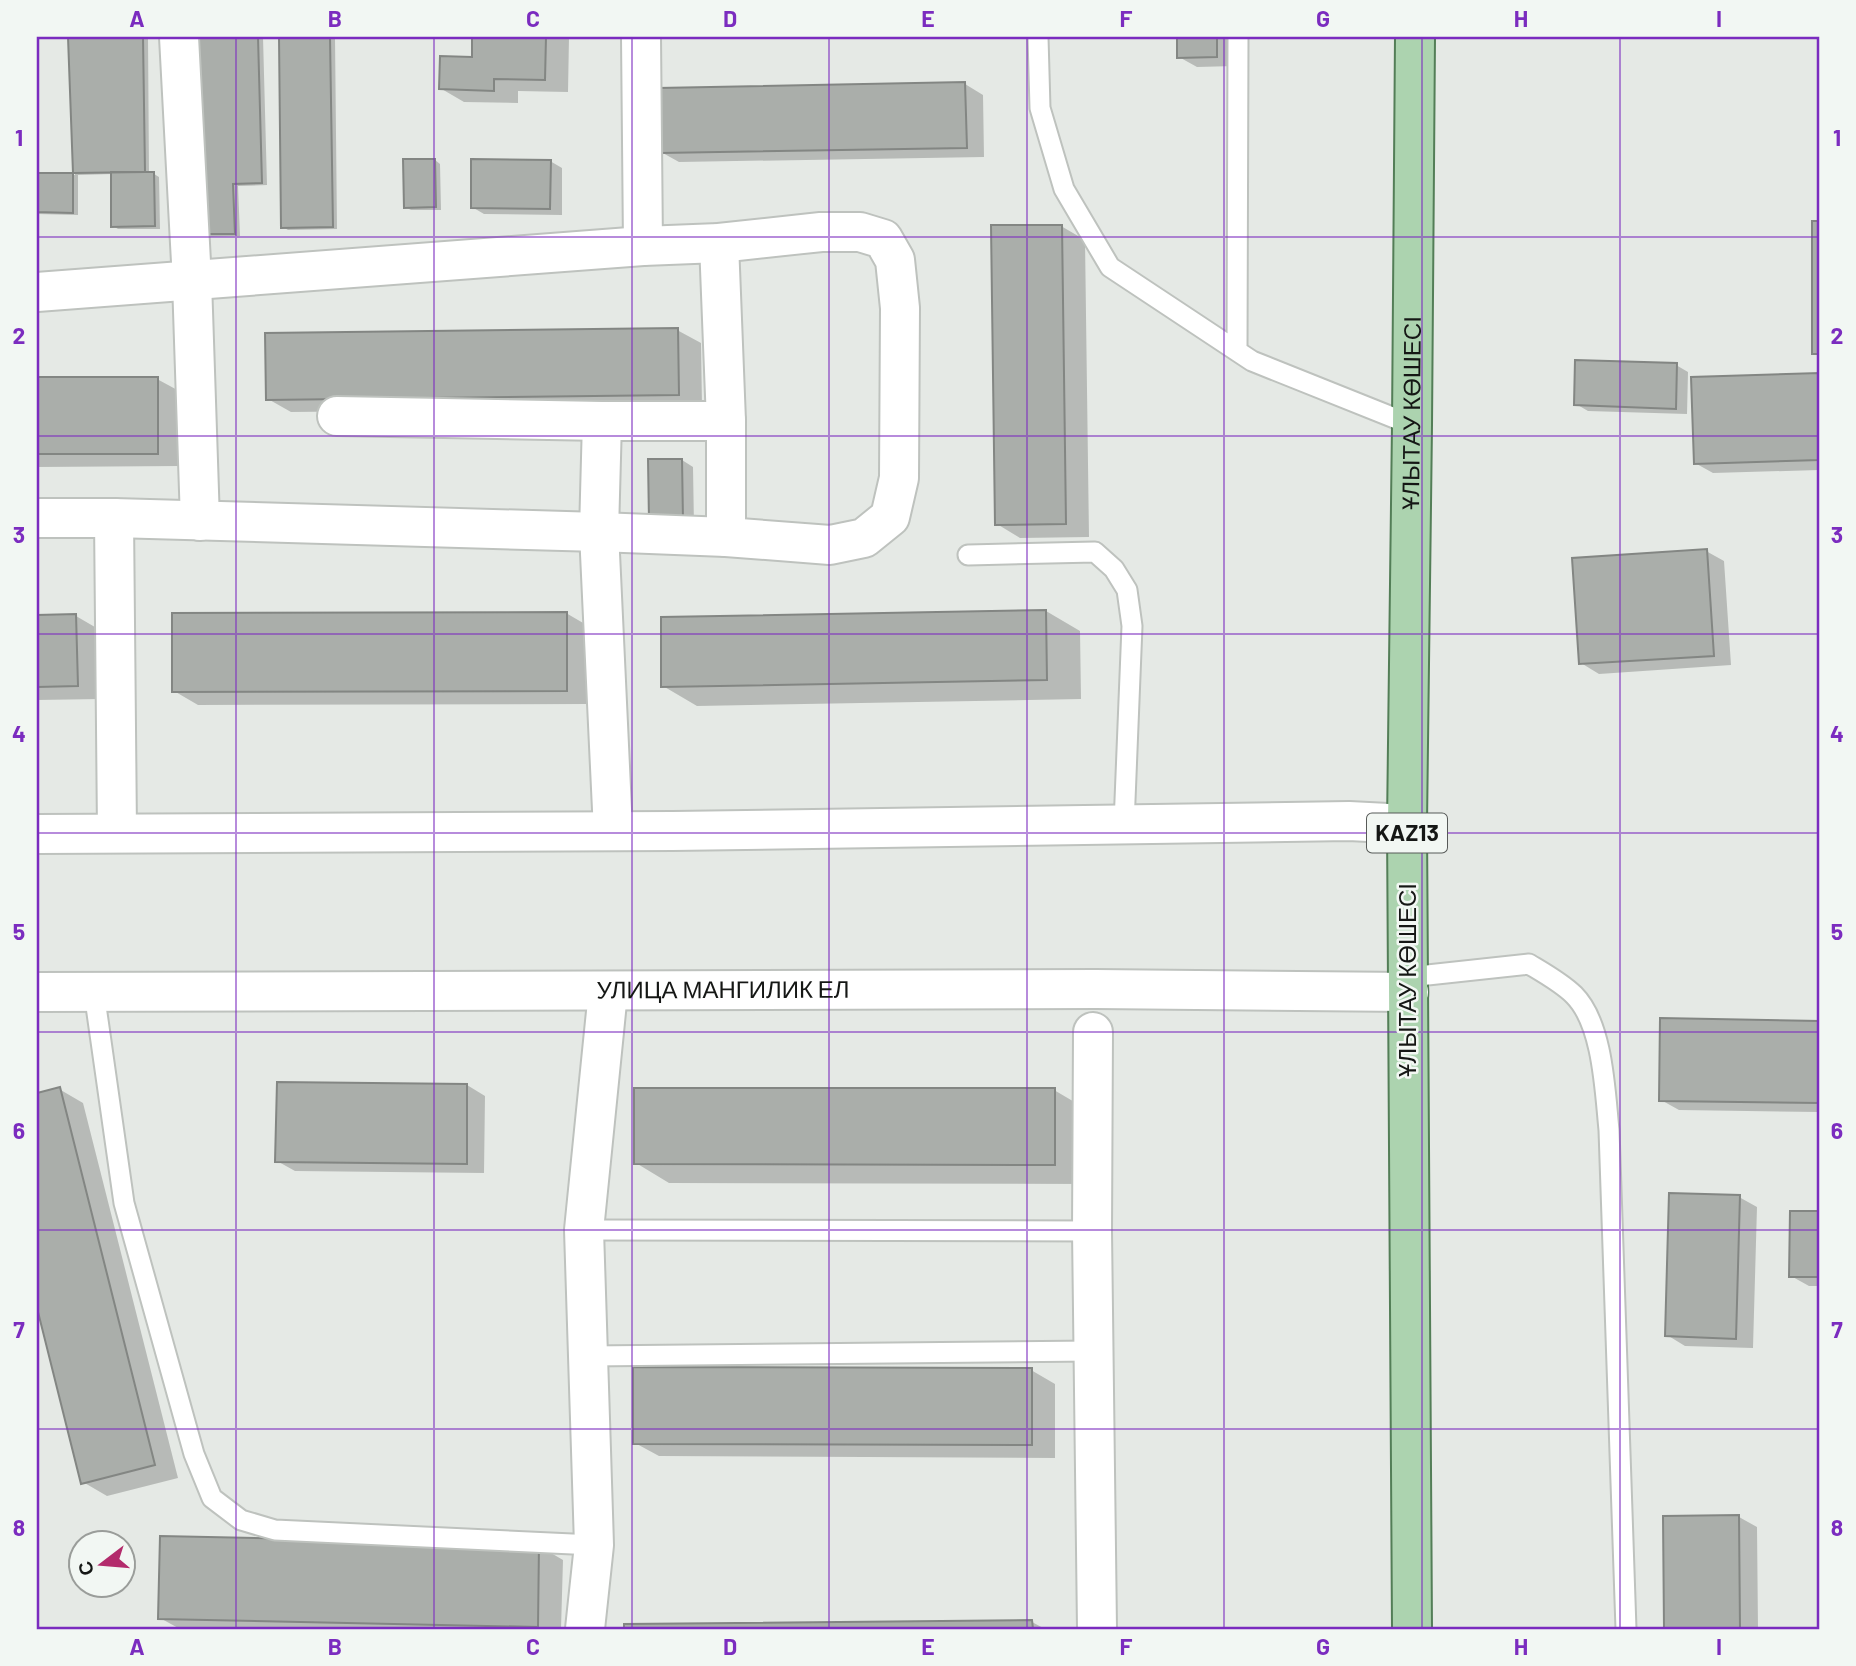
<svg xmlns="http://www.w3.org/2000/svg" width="1856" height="1666" viewBox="0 0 1856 1666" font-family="Barlow,sans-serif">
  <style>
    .shadow { fill: #0003 }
    .building { fill: #aaaeaa; stroke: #838683; stroke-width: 2 }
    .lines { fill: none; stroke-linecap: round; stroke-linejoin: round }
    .service-casing { stroke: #bec2be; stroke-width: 23 }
    .minor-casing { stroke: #bec2be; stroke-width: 42 }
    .primary-casing { stroke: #537e57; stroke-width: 42 }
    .service { stroke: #fff; stroke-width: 19 }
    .minor { stroke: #fff; stroke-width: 38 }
    .primary { stroke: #acd3af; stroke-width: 38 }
    .grid { fill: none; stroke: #7b2cbf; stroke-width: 2; stroke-opacity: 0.55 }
    .labels { text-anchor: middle; stroke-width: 5; stroke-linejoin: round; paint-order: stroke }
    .shield { fill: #f2f7f3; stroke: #575a58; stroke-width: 2 }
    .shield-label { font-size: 23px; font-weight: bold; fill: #151715 }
    .street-label { font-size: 24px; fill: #151715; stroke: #f2f7f3 }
    .neatline { fill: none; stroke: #7b2cbf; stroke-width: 2.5 }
    .grid-label { font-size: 23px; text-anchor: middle; font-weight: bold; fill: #7b2cbf }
  </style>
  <rect width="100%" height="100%" fill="#e5e9e5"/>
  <!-- shadow -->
  <path class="shadow" d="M70,37H148L149,174H154L159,177L160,229H118L113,226L112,174L78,175V215L37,214V174L75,175Z
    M192,37H263L267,185L238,186L240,236L203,237Z
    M281,37H335L337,229L288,230L283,227Z
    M474,37H569L568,92L518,91V103L464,102L440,88L474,58Z
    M1179,37H1235V66L1197,67L1179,57Z
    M965,84L983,95L984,157L679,162L661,152Z
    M435,160L440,164L441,210H411L405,207Z
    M550,161L562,168V215L484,214L472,207Z
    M1814,223H1819V356L1814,353Z
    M1061,226L1085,240L1089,537L1020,538L997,524Z
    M677,330L701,343L702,408L291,412L268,399Z
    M1676,365L1688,372L1687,414L1588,411L1576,404Z
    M1819,375V470L1713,473L1695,463L1693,379Z
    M37,379H157L181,392V466L37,467Z
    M682,460L693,467L694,526H663Z
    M1706,551L1724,561L1731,665L1599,674L1581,663Z
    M1046,611L1080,631L1081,699L697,706L663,686Z
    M566,613L590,627V704L198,705L174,691Z
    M76,616L100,630L101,699L37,700V617Z
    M1662,1020L1819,1023V1112L1679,1110L1661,1100Z
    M467,1085L485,1096L484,1173L295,1171L277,1161Z
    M59,1089L83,1103L178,1478L107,1496L83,1482L37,1300V1095Z
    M1054,1090L1088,1110V1184L669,1183L636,1163Z
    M1739,1197L1757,1207L1753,1348L1685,1346L1667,1335Z
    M1791,1213H1819V1286H1809L1791,1276Z
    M1031,1370L1055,1384V1458L659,1456L635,1443Z
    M1665,1517H1739L1757,1527L1758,1629H1666Z
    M539,1546L563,1560L561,1629H180L160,1618Z
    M1032,1622L1045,1629H625V1626Z"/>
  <!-- building -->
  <path class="building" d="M68,37H143L145,172L73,173Z
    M190,37H258L262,183L233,184L235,234H196Z
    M279,37H330L333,227L281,228Z
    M472,37H546L545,80L494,79V91L439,89L440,56L472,57Z
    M1177,37H1217V57L1177,58Z
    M965,82L967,148L660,153L658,88Z
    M403,159H435L436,207L404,208Z
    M471,159L551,160L550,209L471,208Z
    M111,172H154L155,226L111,227Z
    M37,173H73V213L37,212Z
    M1812,221H1819V354H1812Z
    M991,225H1062L1066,524L995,525Z
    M678,328L679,395L266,400L265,333Z
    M1575,360L1677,363L1676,409L1574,405Z
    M1819,373V460L1694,464L1691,377Z
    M37,377H158V454H37Z
    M648,459H682L683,520L649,521Z
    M1707,549L1714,656L1579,664L1572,558Z
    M1046,610L1047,680L661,687V617Z
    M567,612V691L172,692V613Z
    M76,614L78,686L37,687V615Z
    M1660,1018L1819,1021V1103L1659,1101Z
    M277,1082L467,1084V1164L275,1162Z
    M60,1087L155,1465L81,1484L37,1308V1093Z
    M634,1088H1055V1165L634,1164Z
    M1669,1193L1740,1195L1736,1339L1665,1336Z
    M1790,1211H1819V1277H1789Z
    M633,1367L1032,1368V1445L633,1444Z
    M1739,1515L1740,1629H1664L1663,1516Z
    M160,1536L539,1544L538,1627L158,1619Z
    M1032,1620L1033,1629H624V1624Z"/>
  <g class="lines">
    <!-- service casing -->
    <g class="service-casing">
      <path id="service" d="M1038,37L1040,108L1064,189L1110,267L1252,361L1412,425
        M1237,351L1238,37
        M968,555L1095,552L1114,569L1127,590L1132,626L1124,825
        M1409,977L1529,964C1544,973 1562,983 1574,995C1603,1024 1605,1091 1609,1130L1626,1629
        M94,992L124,1203L194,1454L212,1498L241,1520L275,1530L594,1545
        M584,1230L1092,1231
        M589,1356L1093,1351"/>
    </g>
    <!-- minor casing -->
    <g class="minor-casing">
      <g id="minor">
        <path d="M179,37L192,281L200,521"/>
        <path d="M641,37L643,246"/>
        <path d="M719,243L726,421V537"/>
        <path d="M37,292L643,246L719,243L821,232H860L883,239L895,260L900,308L899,478L890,517L864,538L830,545L726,537L599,532L114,518"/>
        <path d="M337,416L602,421H726"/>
        <path d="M602,421L599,532L613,831"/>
        <path d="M37,518H114L117,832"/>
        <path d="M37,834L673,831L1349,821L1407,824"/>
        <path id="s1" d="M37,992L1096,989L1409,992"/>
        <path d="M1093,1032L1092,1231L1097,1629"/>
        <path d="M585,1629L594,1545L584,1230L608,992"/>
      </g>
    </g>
    <!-- primary casing -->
    <g class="primary-casing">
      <g id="primary">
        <path id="s2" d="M1412,1629L1407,824L1412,425L1415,37"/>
      </g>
    </g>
    <!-- service -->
    <use href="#service" class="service"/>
    <!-- minor -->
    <use href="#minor" class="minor"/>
    <!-- primary -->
    <use href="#primary" class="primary"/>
  </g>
  <!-- grid -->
  <path class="grid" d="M236,37V1629M434,37V1629M632,37V1629M829,37V1629M1027,37V1629M1224,37V1629M1422,37V1629M1620,37V1629M37,237H1819M37,436H1819M37,634H1819M37,833H1819M37,1032H1819M37,1230H1819M37,1429H1819"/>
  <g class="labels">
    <!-- shield labels -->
    <rect class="shield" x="1367" y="813.5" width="80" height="39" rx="5"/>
    <g class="shield-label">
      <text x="1407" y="841">KAZ13</text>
    </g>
    <!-- street labels -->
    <g class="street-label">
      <text dy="8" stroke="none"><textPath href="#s2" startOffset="1216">ҰЛЫТАУ КӨШЕСІ</textPath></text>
      <text transform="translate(1408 980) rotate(-90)" y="8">ҰЛЫТАУ КӨШЕСІ</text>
      <text dy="8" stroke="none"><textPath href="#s1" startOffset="686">УЛИЦА МАНГИЛИК ЕЛ</textPath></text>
    </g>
  </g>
  <!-- border -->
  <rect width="1856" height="1666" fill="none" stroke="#f2f7f3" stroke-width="77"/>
  <!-- north arrow -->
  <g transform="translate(102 1564) rotate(254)"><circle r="33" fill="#f2f7f3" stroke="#9a9d9a" stroke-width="2"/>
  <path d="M0-5L12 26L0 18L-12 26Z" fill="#b32b6c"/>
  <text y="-10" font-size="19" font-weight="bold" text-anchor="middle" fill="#151715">С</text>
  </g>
  <rect x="38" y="38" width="1780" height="1590" class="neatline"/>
  <g class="grid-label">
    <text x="137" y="27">A</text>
    <text x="335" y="27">B</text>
    <text x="533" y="27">C</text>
    <text x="730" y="27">D</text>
    <text x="928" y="27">E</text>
    <text x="1126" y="27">F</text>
    <text x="1323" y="27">G</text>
    <text x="1521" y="27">H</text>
    <text x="1719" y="27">I</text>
    <text x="19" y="146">1</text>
    <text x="1837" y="146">1</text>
    <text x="19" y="344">2</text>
    <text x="1837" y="344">2</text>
    <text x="19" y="543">3</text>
    <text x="1837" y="543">3</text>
    <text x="19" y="742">4</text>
    <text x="1837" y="742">4</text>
    <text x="19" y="940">5</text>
    <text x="1837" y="940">5</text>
    <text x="19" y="1139">6</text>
    <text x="1837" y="1139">6</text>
    <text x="19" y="1338">7</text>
    <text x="1837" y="1338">7</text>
    <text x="19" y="1536">8</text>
    <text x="1837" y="1536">8</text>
    <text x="137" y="1655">A</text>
    <text x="335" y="1655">B</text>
    <text x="533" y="1655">C</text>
    <text x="730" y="1655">D</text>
    <text x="928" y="1655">E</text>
    <text x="1126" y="1655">F</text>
    <text x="1323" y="1655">G</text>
    <text x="1521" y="1655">H</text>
    <text x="1719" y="1655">I</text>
  </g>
</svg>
